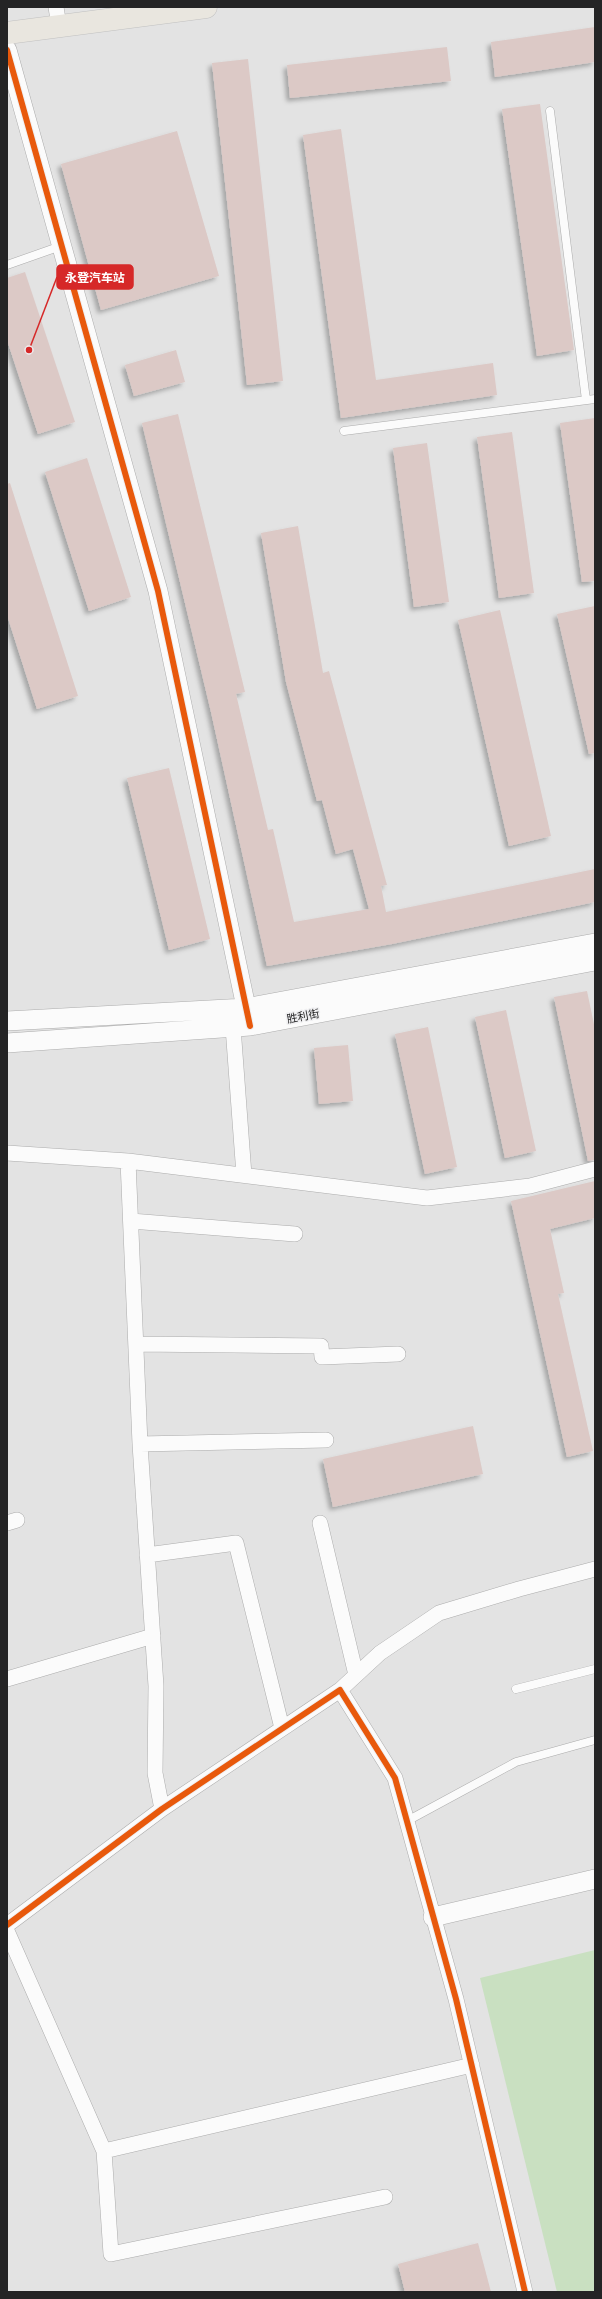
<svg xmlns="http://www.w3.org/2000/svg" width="602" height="2299" viewBox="0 0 602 2299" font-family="'IBM Plex Sans','Noto Sans SC',sans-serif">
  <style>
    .green { fill: #c9e0c1 }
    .building { fill: #dcc9c6; filter: url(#shadow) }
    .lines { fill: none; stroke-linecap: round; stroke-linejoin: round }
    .service-casing { stroke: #acacac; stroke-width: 9 }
    .minor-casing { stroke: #acacac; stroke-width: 16 }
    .tertiary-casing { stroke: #acacac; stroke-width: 20 }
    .primary-casing { stroke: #c1c1c1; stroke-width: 23 }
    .service { stroke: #fbfbfb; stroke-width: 8 }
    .minor { stroke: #fbfbfb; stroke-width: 15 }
    .tertiary { stroke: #fbfbfb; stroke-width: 19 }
    .primary { stroke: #e9e6df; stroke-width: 22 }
    .cycleway-casing { stroke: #efeff1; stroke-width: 8 }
    .cycleway { stroke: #e8590c; stroke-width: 6 }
    .labels { text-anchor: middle; stroke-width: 3; stroke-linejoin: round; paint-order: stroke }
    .street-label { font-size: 11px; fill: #242425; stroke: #efeff1 }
    .leader { fill: none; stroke: #d62828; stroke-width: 1.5 }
    .callout-dot { fill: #d62828; stroke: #efeff1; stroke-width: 1.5 }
    .callout { fill: #d62828; stroke: #d62828; stroke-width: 1.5 }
    .callout-label { font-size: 12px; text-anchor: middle; font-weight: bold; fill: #fff }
  </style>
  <defs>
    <filter id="shadow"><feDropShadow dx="-3.5" dy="3.5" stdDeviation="2" flood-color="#0004"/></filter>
  </defs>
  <rect width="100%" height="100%" fill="#e3e3e3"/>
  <!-- green -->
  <path class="green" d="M595,1950V2292H557L480,1978Z"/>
  <!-- building -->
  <path class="building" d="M595,27V62L495,77L491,42Z
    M447,47L451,81L290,98L287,65Z
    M248,59L283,381L247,385L212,63Z
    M540,104L574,350L537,356L502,109Z
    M341,129L376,380L493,363L497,395L341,418L303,135Z
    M177,131L219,276L101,310L61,164Z
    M25,272L75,422L38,434L7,340V278Z
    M176,350L185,382L134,396L125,365Z
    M178,414L245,692L236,694L268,830L273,829L294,922L369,909L353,849L336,854L322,800L317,801L286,682L261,533L298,526L323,673L329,671L387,885L381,886L386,912L595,869V902L392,944L267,966L211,712L142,423Z
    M595,418V581L582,582L560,423Z
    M512,432L534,593L499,598L477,437Z
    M427,443L449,602L414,607L393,448Z
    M87,458L131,597L89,611L45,472Z
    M10,483L78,696L37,709L7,615V484Z
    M595,606V753L589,754L557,614Z
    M500,610L551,836L509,846L458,620Z
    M169,768L210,939L169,950L127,778Z
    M587,991L595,1029V1160L588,1161L554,997Z
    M506,1010L536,1151L505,1158L475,1017Z
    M428,1027L457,1167L425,1174L395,1034Z
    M348,1045L353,1101L319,1104L314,1048Z
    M595,1181V1218L550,1229L564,1293L558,1294L593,1451L567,1457L511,1201Z
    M473,1426L483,1474L333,1507L323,1459Z
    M478,2243L491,2292H405L398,2264Z"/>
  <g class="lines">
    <!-- service casing -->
    <g class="service-casing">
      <path id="service" d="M550,111L586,400
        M7,265L61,246
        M344,431L595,399
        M516,1689L595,1669
        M407,1821L516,1762L595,1740"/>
    </g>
    <!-- minor casing -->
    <g class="minor-casing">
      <path id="minor" d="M56,7L59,26
        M233,1027L244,1175
        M7,1153L128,1161L427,1198L530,1186L595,1169
        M128,1161L140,1444L156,1686L155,1773L162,1809
        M131,1221L295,1234
        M136,1344L321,1346L322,1357L398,1354
        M140,1444L326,1440
        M7,1523L17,1520
        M320,1523L356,1675
        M147,1555L236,1543L282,1728
        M7,1679L153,1636
        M340,1690L380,1653L439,1613L519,1589L595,1569
        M7,1925L162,1809L340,1690L395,1778L456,1999L525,2292
        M7,1931L104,2151L111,2254L385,2197
        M104,2151L472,2065"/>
    </g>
    <!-- tertiary casing -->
    <g class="tertiary-casing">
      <path id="tertiary" d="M7,50L158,591L250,1026
        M7,1021L246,1008L595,943
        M7,1043L250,1026L595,961
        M433,1917L595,1879"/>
    </g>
    <!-- primary casing -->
    <g class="primary-casing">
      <path id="primary" d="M7,33L206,7"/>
    </g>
    <!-- service -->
    <use href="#service" class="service"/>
    <!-- minor -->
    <use href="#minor" class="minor"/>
    <!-- tertiary -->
    <use href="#tertiary" class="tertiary"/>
    <!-- primary -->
    <use href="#primary" class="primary"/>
    <!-- cycleway casing -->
    <g class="cycleway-casing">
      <path id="cycleway" d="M7,50L158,591L250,1026
        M7,1925L162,1809L340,1690L395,1778L456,1999L525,2292"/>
    </g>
    <!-- cycleway -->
    <use href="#cycleway" class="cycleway"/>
  </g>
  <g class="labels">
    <!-- street labels -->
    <g class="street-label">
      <text transform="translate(303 1016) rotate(-11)" y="4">胜利街</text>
    </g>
  </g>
  <!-- callouts -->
  <path class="leader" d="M29 350L57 277"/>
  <circle class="callout-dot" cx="29" cy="350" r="4"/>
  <rect class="callout" x="57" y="265" width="76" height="24" rx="4"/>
  <g class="callout-label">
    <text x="95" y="282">永登汽车站</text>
  </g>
  <!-- border -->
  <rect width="602" height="2299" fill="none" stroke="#242425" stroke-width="16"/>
</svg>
